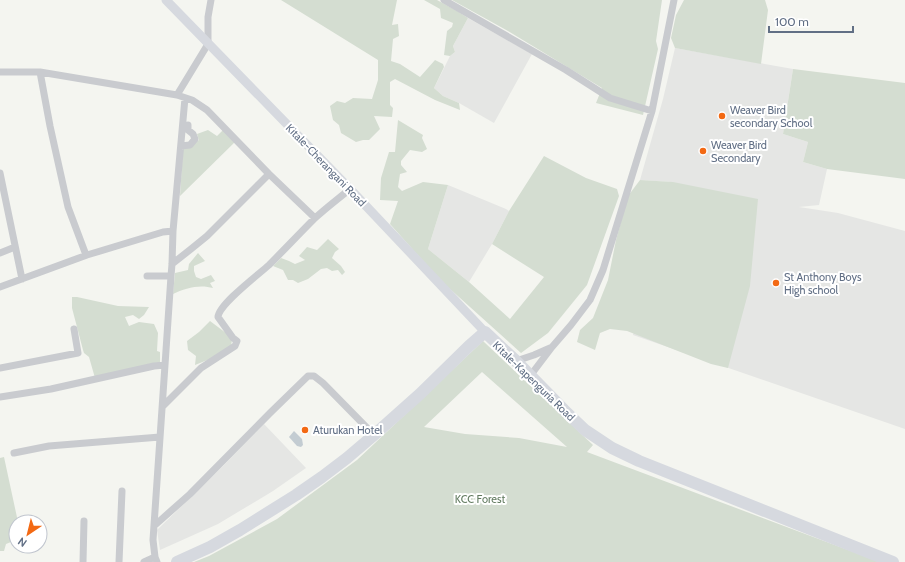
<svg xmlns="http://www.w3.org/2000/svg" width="905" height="562" viewBox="0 0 905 562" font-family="Cabin,sans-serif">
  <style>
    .built { fill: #e5e6e4 }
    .green { fill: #d4ddd1; fill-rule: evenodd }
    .water { fill: #c3ccd2 }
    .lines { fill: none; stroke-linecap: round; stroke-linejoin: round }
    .street { stroke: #c9cbcf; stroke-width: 7 }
    .secondary { stroke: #d6d9df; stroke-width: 9 }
    .highway { stroke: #d6d9df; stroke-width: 12 }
    .poi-dot { fill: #f36913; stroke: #fff; stroke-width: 1.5 }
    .labels { text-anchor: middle; stroke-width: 4; stroke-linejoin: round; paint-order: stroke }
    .poi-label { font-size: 11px; fill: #616f85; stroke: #fff; text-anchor: start }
    .street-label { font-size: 11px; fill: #616f85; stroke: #fff }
    .park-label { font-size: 11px; fill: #627b60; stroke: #fff }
  </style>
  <rect width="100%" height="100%" fill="#f4f5f0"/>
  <!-- built -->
  <path class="built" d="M468,18L532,54L494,123L459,103L443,96L434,88L450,56L455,52L453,46Z
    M675,48L793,69L783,134L808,142L803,162L827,169L819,205L799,207L838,213L905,231V429L633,335L671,182L640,180L663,99Z
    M448,185L506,209L509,211L492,244L469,282L428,249Z
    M264,424L306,468L273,491L218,524L160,550L157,530L223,466Z"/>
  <!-- green -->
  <path class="green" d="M281,0H397L392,25L398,24L399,36L393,39L391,61L400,64L420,77L435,60L443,64L444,67L434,88L443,96L459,103L460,110L435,100L395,79L390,82V105L393,108L392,117L374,116L380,129L369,140H363L356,142L341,133L339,125L333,120L330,106L337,101L345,103L353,98L372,99L378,80V60Z
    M424,0H437L457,11L468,18L453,46L455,52L450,56L444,55L447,31L452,27L453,23L441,18L440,9Z
    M452,0H662L656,41L658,49L643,115L596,103L602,88L508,31Z
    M684,0H765L768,10L761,64L675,48L671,38L676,15Z
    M793,69L905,83V179L827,169L803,162L808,142L783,134Z
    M398,120L423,135L422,138L427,149L422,152L410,150L401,161V165L407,172L400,174L398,187L402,191L423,182L448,185L428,249L469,282L510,319L544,277L492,244L509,211L544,156L586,178L617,189L619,196L587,285L548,333L521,353L440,280L390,224L398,201L380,200L381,178L389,152H395Z
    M208,130L217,136L223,130L236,141L180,196L183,149L199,140L197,134Z
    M640,180L673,182L758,199L750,286L728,368L711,364L627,331L610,329L600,333L595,350L577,342L580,330L593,318L608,280L616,240L628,196Z
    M328,239L339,249L335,252L332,258L341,266L345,272L342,275L338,270L332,271L327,268L321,269L308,279L298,283L293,280H288L283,270L273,266L281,258L289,261L295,264L305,260L299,256L307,247L317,250Z
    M198,253L205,261L194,266V271L196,277L201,279L211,275L215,281L210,283L213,288C200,284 185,288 173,294L175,273L188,270L189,264Z
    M72,297H77L118,306L149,307L144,315L139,319L133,315L125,317L129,326L139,322L154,324L158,333L157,351L160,352V363L95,378L89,357L84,353L83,350L72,308Z
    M210,321L226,333L232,340L231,346L210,359L195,365L196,356L188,350L187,341L199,332Z
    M483,341L593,445L587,452L880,562H194L209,556L277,519L357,460ZM482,372L567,447L519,438L465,434L424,427Z
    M4,457L18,522H16V540L6,544L4,551H0V458Z"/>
  <!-- water -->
  <path class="water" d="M294,431L302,439L303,445L301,447L297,446L289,437Z"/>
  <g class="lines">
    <!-- street -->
    <path class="street" d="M444,0L566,70L610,98L652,111
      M0,72H40L177,95L192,100L207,110L269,174L315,218
      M40,72L50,126L68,207L86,255
      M177,95L208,44V17L211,0
      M181,146L190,145L195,139L193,134L188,130V125
      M0,173L22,279
      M173,231L185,98
      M0,253L15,247
      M172,264L191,249L207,236L269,174
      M0,287L87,255L163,232L173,231L172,264L171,276H147
      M516,361L534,355L550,348
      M165,365L171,276
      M0,368L78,353L74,329
      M530,376L552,347L571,325L590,300L603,270L652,111L674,0
      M0,397L51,389L154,366L165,365L153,540L155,557L157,562
      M163,406L201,368L235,346L237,341L233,338L218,317C219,304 258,275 269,265C284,250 299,234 314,219C326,208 338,199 350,189
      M14,453L49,446L160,437
      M154,526L190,494L270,413L308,376H314L323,383L374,435
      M83,562L84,521
      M119,562L122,491
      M144,562L155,557"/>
    <!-- secondary -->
    <path class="secondary" d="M166,0L350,189L485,332"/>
    <!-- highway -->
    <path class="highway" d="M177,562L210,547L240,530L296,495L322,477L347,458L374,435L420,394L469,346L485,332L516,361L564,410L585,430L612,448L639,461L893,562"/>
  </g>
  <!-- markers -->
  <g class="poi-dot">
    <circle cx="722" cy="116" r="4"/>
    <circle cx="703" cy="151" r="4"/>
    <circle cx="776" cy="283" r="4"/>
    <circle cx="305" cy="430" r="4"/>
  </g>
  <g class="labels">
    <!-- poi labels -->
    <g class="poi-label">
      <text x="730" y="114">Weaver Bird<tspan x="730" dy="13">secondary School</tspan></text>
      <text x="711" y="149">Weaver Bird<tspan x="711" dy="13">Secondary</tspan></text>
      <text x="784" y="281">St Anthony Boys<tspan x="784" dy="13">High school</tspan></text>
      <text x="313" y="434">Aturukan Hotel</text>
    </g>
    <!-- street labels -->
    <g class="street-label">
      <text transform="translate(326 165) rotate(46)" y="4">Kitale-Cherangani Road</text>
      <text transform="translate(534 381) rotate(44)" y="4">Kitale-Kapenguria Road</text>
    </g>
    <!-- park labels -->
    <g class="park-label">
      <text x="480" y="503">KCC Forest</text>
    </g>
  </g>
  <!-- north arrow -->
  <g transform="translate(28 534) rotate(215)"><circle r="19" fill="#ffffff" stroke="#c0c5ce"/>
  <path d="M0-3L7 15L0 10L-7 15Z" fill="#f36913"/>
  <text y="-6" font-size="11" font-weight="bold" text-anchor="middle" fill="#616f85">N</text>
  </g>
  <!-- scale -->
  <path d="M769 26v6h84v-6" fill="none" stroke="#616f85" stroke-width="2"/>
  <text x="775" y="26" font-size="12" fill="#616f85" stroke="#ffffff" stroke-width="3" paint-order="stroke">100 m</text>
</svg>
